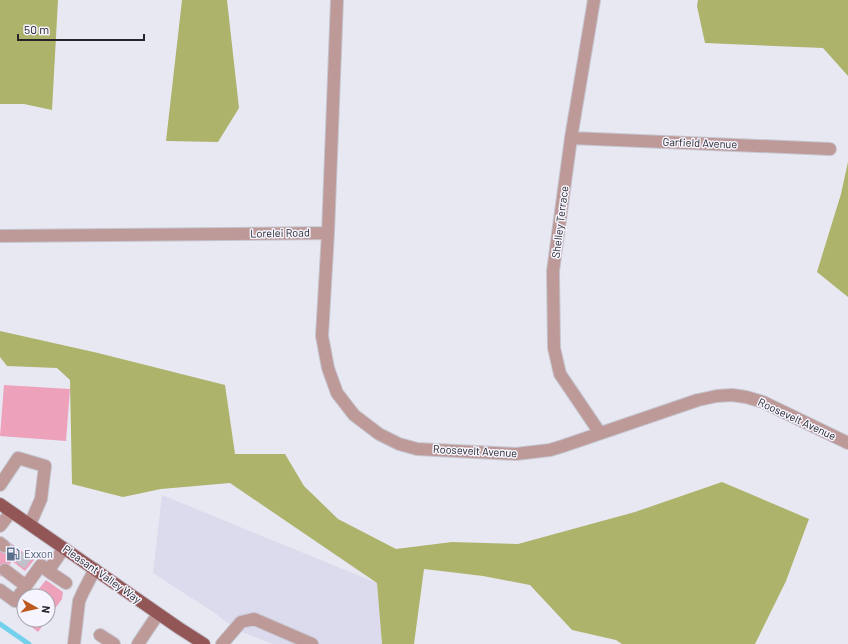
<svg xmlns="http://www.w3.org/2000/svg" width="848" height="644" viewBox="0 0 848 644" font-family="Barlow,sans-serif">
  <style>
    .built { fill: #dcdbed }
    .forest { fill: #adb36a }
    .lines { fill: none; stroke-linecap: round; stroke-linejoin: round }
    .stream { stroke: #73d1ec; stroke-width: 5 }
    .building { fill: #eea1bb }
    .minor-tunnel { stroke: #c1c1cb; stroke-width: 12; stroke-dasharray: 12 6; stroke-linecap: butt }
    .minor-casing { stroke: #c5c5cf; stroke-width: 14 }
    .major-casing { stroke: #c5c5cf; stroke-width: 14 }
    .minor { stroke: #bd9998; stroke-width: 12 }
    .major { stroke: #935656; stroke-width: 12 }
    .labels { text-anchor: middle; stroke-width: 3; stroke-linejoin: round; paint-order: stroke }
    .street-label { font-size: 11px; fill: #252529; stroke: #f6f5ff }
    .service-label { font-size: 11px; fill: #4e5e75; stroke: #f6f5ff; text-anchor: start }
  </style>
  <rect width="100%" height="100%" fill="#e8e8f3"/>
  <!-- built -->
  <path class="built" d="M162,495L377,583L382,644H273L239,631L213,612L153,573Z"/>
  <!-- forest -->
  <path class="forest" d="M0,0H58L52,110L24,104H0Z
    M182,0H227L239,108L218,142L166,141Z
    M698,0H848V76L823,48L705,43L697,6Z
    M848,162V297L817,272L841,194Z
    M0,331L98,353L225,385L235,454H285L304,486L338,519L396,549L452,542L518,544L635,512L722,482L809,519L786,581L755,644H622L616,640L572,630L530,585L483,576L424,569L414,644H382L377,583L230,483L161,489L123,497L72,484L70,380L57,368L7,366L0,357Z"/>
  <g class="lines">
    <!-- stream -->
    <path class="stream" d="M0,624L29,644"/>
  </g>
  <!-- building -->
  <path class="building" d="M4,385L70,389L66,441L0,436Z
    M8,541L34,560L25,571L12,561L0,577V552Z
    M46,580L63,592L62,599L48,618V596H33Z
    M24,609V620H47L38,632L18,616Z"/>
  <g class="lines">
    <!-- minor-tunnel -->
    <path class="minor-tunnel" d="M4,546L30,565"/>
    <!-- minor casing -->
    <g class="minor-casing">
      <path id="minor" d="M337,0L328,233L322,336L328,368L337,393L354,415L379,434L399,444L417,449L516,454L550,450L563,446L698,400L717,396L732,395L746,397L763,402L848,443
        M594,0L571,138L553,271L554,348L560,374L600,433
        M571,138L830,149
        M0,236L328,233
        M0,485L18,458L45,466L41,499L30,524
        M0,526L11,512
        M0,543L4,546
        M5,570L26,586
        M48,571L66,583
        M0,590L15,601L41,565L48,571L64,548
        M100,635L114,644
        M74,644L79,601L83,592L95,569
        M138,644L158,614
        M222,644L241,622L254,619L312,644"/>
    </g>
    <!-- major casing -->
    <g class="major-casing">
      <path id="major" d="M0,504L179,628L204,644"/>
    </g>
    <!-- minor -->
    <use href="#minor" class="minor"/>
    <!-- major -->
    <use href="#major" class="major"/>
  </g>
  <!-- icons -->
  <defs>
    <g id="fuel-bare" transform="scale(1.08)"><path d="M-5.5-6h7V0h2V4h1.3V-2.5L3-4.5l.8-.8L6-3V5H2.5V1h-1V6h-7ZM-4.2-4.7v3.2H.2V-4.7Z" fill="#5c6f8a" stroke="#f6f5ff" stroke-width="2.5" paint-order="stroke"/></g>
  </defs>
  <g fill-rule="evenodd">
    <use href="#fuel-bare" x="13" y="554"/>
  </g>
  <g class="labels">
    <!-- street labels -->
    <g class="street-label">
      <text transform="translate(700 143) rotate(2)" y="4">Garfield Avenue</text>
      <text transform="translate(560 222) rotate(-83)" y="4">Shelley Terrace</text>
      <text transform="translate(280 233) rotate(-1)" y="4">Lorelei Road</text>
      <text transform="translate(797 419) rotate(25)" y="4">Roosevelt Avenue</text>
      <text transform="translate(475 451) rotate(3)" y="4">Roosevelt Avenue</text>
      <text transform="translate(102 574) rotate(35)" y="4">Pleasant Valley Way</text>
    </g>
    <!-- service labels -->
    <g class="service-label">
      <text x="24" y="558">Exxon</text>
    </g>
  </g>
  <!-- north arrow -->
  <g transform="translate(36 608) rotate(98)"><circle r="19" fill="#f6f5ff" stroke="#a2a2a9"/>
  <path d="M0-3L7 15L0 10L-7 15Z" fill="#bd5a20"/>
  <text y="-6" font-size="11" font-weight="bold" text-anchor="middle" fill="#252529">N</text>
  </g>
  <!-- scale -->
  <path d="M18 34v6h126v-6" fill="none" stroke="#252529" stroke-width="2"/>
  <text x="24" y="34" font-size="12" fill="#252529" stroke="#f6f5ff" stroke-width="3" paint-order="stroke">50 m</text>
</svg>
